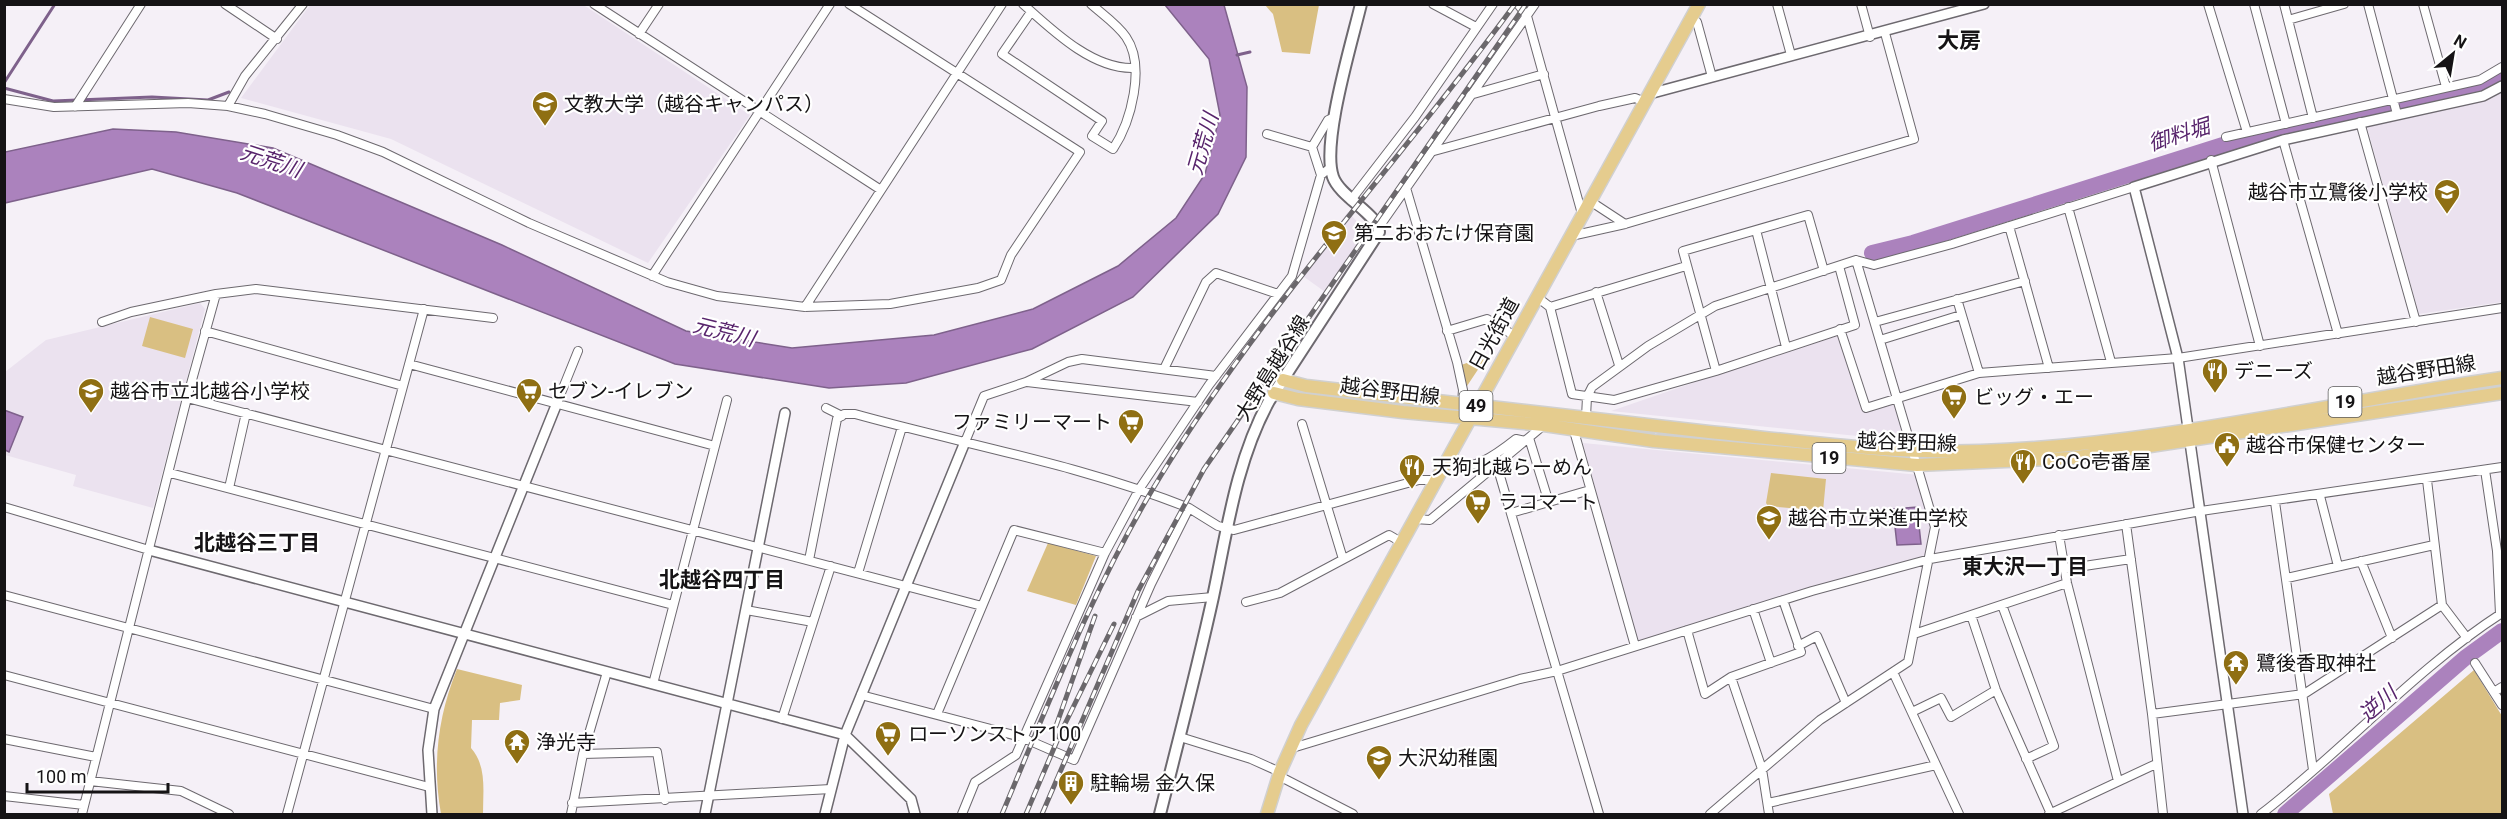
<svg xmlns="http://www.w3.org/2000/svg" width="2507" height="819" viewBox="0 0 2507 819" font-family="Roboto,'Noto Sans JP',sans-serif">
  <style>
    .built { fill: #ebe2ef }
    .green { fill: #d9bf82 }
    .water { fill: #ab82bd; stroke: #7e618b; stroke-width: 1.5 }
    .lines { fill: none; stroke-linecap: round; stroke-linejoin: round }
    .stream { stroke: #7e618b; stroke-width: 3 }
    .river { stroke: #ab82bd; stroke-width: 16 }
    .minor-casing { stroke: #6d696f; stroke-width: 10 }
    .tertiary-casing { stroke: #6d696f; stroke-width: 12 }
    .secondary-casing { stroke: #6d696f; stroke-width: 14 }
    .primary-casing { stroke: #d0d0d0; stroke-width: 15 }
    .minor { stroke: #fff; stroke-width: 8 }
    .tertiary { stroke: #fff; stroke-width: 9 }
    .secondary { stroke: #fff; stroke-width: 10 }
    .primary { stroke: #e5cc8e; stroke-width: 12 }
    .rail-casing { stroke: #6b686c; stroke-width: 5 }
    .rail { stroke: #fff; stroke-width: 3; stroke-dasharray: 9; stroke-linecap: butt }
    .labels { text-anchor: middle; stroke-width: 4.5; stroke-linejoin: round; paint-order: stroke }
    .shield { fill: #fff; stroke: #5b5a5b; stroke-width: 1.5 }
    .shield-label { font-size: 18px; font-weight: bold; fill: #151315 }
    .poi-label { font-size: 20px; fill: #151315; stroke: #fff; text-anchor: start }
    .street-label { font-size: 20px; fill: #151315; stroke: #fff }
    .water-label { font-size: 21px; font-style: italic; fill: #58246c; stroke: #fff }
    .neighbourhood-label { font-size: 21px; font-weight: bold; fill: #151315; stroke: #fff }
    .quarter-label { font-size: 22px; font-weight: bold; fill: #151315; stroke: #fff }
  </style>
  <rect width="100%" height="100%" fill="#f5f0f7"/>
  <!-- built -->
  <path class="built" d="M582,4L750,115L648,263L391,139L241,98L310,5Z
    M2502,91V302L2419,314L2367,127L2483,101Z
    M1348,212L1366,231V238L1328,294L1300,274Z
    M200,303L205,309L153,508L73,486L76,475L5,455V372L46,340Z
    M1838,333L1864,411L1895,401L1907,441L1611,411Z
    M1583,443L1919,475L1931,527L1926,556L1637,641Z"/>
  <!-- green -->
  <path class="green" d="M1265,5H1319L1310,54L1282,52L1273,14Z
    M150,317L193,329L185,358L142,346Z
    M1487,356L1467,386L1461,365Z
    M1771,473L1826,479L1823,511L1768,506L1766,503Z
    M1048,543L1096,556L1076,605L1027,591Z
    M457,669L522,685L520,700L500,703L499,720H472L471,748C487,766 483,791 483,814H441C432,764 438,716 457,669Z
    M2474,670L2502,716V814H2333L2329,794Z"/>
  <!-- water -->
  <path class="water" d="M1165,5H1224L1247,87L1246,157L1218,214L1133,297L1032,349L906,383L829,388L675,364L237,193L152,169L5,203V152L113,129L176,132L273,148L502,245L686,331L792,348L934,335L1033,309L1118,266L1176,218L1205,174L1220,115L1209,59Z
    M4,410L23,417L9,452L5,450Z
    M1917,507L1921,544L1897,545L1893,509Z"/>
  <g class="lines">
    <!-- stream -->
    <path class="stream" d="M1237,55L1250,52
      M4,83L55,4
      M4,88L53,101L152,97L208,100L229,92"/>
    <!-- river -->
    <path class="river" d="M1872,253L1913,243L2239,140L2479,88L2502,75
      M2285,814L2465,658L2502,631"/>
    <!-- minor casing -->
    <g class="minor-casing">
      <path id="minor" d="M225,4L277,39
        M594,4L881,190
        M1023,4C1052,30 1092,69 1133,68
        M1433,4L1476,27
        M1518,4L1527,16L1582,214
        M1777,4L1791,55
        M1861,4L1870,37
        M2208,4L2247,132
        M2254,4L2286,124
        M2284,4L2313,118
        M2368,4L2397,114
        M2423,4L2446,87
        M1031,12L1002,54L1102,121L1092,136L1113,149C1131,122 1146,66 1126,37C1117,24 1102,14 1091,4
        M1691,19L1697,22L1712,77
        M2288,20L2344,4
        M639,34L659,4
        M1470,95L1544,74
        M4,99L54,107L188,103L228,106L265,114L337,135L383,152L529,223L667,282L717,296L805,307L890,304L978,288L1001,280L1011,255L1080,152L849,4
        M228,106L245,76L303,4
        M75,107L141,4
        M2360,122L2416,322
        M1267,134L1312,147L1328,120L1335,117
        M2226,137L2480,80L2502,67
        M2283,140L2338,334
        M1312,147L1321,175
        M1434,151L1599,106L1635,98L1645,102
        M2211,160L2260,346
        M1406,188L1457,362L1463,390L1462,403
        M1351,200L1415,117L1493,4
        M1590,201L1625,224
        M2068,207L2111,362
        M2009,226L2049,368
        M1379,227L1535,4
        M1756,230L1786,347
        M1571,236L1625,224L1914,139L1885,33
        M652,276L830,4
        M1596,292L1619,365
        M1537,297L1550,307L1572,394L1614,400L1716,371L1855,325L1839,266
        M1957,299L1979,373
        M805,307L1002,4
        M1550,307L1686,266
        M102,322L131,312L216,294
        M1875,322L2025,281
        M1840,329L1866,408L1979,373L2178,358L2502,308
        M205,331L403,386
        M1447,331L1487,319L1515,336
        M1880,340L1961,315
        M409,364L715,446
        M1164,369L1206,282L1216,273L1278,294
        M1716,371L1683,251L1808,215L1824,271
        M1027,382L1198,402
        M187,398L982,606
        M557,403L578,351
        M826,408L842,416
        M1586,417L1587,397L1592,387L1648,346L1715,306L1856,260L1874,265L1952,244L2134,187
        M1302,424L1343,559
        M1574,431L1635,646
        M1529,438L1549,503
        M965,442L984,396L1026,382L1068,362L1082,359L1216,376
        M1492,458L1500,476L1599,814
        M1445,462C1469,476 1497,454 1516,439L1526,441
        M2485,470L2497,551L2500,614
        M170,473L673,605
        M2427,480L2442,605L2467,638
        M229,488L246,413
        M2320,496L2338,566
        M2275,502L2313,770
        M4,507L149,550
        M1511,513L1590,490
        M1414,519L1430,520L1544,425
        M2126,524L2152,714L2163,814
        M2059,535L2067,583L2118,781
        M809,560L837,419L844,414H855C966,445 1082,465 1189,508
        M2361,561L2392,638
        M2064,569L2131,559
        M858,573L902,427
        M2287,578L2434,545
        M4,595L434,709
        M1246,602L1280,593L1389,535L1401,542
        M2002,605L2054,746L2026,759
        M1753,609L1771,663
        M746,610L813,622
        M1971,615L1996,690L2051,814
        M1136,617L1168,601L1213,597
        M1687,630L1705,694L1731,677L1801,652L1783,600
        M1914,634L2067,583
        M1798,646L1817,636L1846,703
        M2475,663L2502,705
        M1893,672L1959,814
        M4,675L429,787
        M1731,677L1762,769L1769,814
        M653,684L727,400
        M2494,692L2502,687
        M861,695L1021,737L1074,760L1151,584L1189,508L1218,526L1234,530L1419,480H1435
        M1912,712L1941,698L1951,717L1996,690
        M937,714L1014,530L1105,553
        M2152,714L2304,694L2442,605
        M782,719L831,566
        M1180,737L1251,759L1280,772
        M4,739L96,757
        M1289,749L1520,679L1557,671L1812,591L1930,559L2201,511L2502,467
        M583,754L657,752L665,800
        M1279,776L1353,814
        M90,781L181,791L229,814
        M4,796L84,805
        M572,803L831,789
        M1768,803L1936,765
        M82,814L187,398L216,294L256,289L493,318
        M287,814L424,309
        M571,814L583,754L607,672
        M962,814L975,782L1016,755L1105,553L1140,488L1209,385L1292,276L1321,175L1331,167
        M1710,814L1820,720L1908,662L1935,527L1856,260
        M2049,814L2156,764
        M2261,814C2343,751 2415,669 2502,613"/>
    </g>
    <!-- tertiary casing -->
    <g class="tertiary-casing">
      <path id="tertiary" d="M1649,94L1984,4
        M149,550L845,735L911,799L915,814
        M432,814L428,750L434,709L557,403
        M705,814L785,413
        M825,814L845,735L965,442
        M2243,814L2178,358L2134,187L2283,140L2483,96L2502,86"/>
    </g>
    <!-- secondary casing -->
    <g class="secondary-casing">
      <path id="secondary" d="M1160,814C1178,742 1197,670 1213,597C1227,531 1236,461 1269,401L1379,232C1379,215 1340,197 1333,177C1321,143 1352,42 1361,4"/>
    </g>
    <!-- primary casing -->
    <g class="primary-casing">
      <path id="primary" d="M1283,380L1306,386C1440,401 1574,417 1709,432C1799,441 1890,454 1981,451C2156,445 2329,403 2502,378
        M1274,393L1298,399L1403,412L1544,425L1654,441L1917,465L2071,458L2502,393
        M1267,814L1280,772L1301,725L1699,4"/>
    </g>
    <!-- minor -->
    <use href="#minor" class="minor"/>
    <!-- tertiary -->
    <use href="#tertiary" class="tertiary"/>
    <!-- secondary -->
    <use href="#secondary" class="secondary"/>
    <!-- primary -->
    <use href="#primary" class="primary"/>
    <!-- rail casing -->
    <g class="rail-casing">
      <path id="rail" d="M1056,726L1095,616
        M1002,814C1050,700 1095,583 1160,477C1262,308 1399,163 1515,4
        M1026,814L1060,734L1114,624
        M1042,814L1138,591L1204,469L1526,4"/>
    </g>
    <!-- rail -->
    <use href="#rail" class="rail"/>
  </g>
  <!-- icons -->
  <defs>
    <g id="school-pin" transform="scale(1.35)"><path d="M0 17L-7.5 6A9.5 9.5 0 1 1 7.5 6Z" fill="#8f6f13" stroke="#fff"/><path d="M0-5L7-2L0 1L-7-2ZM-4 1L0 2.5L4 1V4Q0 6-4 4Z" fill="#fff"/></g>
    <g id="restaurant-pin" transform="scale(1.35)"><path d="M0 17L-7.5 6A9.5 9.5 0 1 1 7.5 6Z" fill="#8f6f13" stroke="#fff"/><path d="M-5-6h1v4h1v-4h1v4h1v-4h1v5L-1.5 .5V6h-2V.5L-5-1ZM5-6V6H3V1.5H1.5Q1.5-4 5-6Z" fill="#fff"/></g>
    <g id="supermarket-pin" transform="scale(1.35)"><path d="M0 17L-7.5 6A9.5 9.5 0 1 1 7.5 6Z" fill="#8f6f13" stroke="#fff"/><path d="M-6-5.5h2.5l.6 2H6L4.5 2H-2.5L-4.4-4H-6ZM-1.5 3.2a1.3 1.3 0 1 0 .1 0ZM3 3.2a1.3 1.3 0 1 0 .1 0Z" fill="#fff"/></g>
    <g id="civic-pin" transform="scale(1.35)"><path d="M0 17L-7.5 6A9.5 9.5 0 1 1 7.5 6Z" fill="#8f6f13" stroke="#fff"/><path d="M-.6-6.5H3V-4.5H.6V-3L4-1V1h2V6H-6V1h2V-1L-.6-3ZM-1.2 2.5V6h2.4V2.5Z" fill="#fff"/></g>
    <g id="temple-pin" transform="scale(1.35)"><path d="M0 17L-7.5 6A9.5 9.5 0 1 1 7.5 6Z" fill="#8f6f13" stroke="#fff"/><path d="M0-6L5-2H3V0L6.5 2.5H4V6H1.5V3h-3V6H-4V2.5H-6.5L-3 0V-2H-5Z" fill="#fff"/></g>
    <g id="building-pin" transform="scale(1.35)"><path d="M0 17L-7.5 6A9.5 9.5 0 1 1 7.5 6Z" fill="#8f6f13" stroke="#fff"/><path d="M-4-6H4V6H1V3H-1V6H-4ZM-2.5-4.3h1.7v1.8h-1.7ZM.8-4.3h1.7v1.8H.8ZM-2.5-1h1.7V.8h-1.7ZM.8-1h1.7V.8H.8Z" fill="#fff"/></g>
  </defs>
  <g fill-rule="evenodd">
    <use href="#school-pin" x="545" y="104"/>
    <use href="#school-pin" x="2447" y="192"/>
    <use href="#school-pin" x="1334" y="233"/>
    <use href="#restaurant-pin" x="2215" y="371"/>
    <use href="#school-pin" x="91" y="391"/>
    <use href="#supermarket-pin" x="529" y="391"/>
    <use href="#supermarket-pin" x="1954" y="397"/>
    <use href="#supermarket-pin" x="1131" y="422"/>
    <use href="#civic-pin" x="2227" y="445"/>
    <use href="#restaurant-pin" x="2023" y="462"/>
    <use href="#restaurant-pin" x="1412" y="467"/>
    <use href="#supermarket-pin" x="1478" y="502"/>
    <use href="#school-pin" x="1769" y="518"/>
    <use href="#temple-pin" x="2236" y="663"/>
    <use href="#supermarket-pin" x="888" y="734"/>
    <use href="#temple-pin" x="517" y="742"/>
    <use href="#school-pin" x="1379" y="758"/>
    <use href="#building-pin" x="1071" y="783"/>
  </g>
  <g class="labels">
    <!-- shield labels -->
    <g class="shield">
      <rect x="2328.5" y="387" width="33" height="30" rx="4.5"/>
      <rect x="1459.5" y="391" width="33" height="30" rx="4.5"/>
      <rect x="1812.5" y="443" width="33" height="30" rx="4.5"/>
    </g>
    <g class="shield-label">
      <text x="2345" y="408">19</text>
      <text x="1476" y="412">49</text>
      <text x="1829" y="464">19</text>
    </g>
    <!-- poi labels -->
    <g class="poi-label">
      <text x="564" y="111">文教大学（越谷キャンパス）</text>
      <text x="2428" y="199" text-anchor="end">越谷市立鷺後小学校</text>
      <text x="1354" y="240">第二おおたけ保育園</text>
      <text x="2234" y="378">デニーズ</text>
      <text x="110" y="398">越谷市立北越谷小学校</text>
      <text x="548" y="398">セブン-イレブン</text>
      <text x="1974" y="404">ビッグ・エー</text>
      <text x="1112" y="429" text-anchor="end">ファミリーマート</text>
      <text x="2246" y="452">越谷市保健センター</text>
      <text x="2042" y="469">CoCo壱番屋</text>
      <text x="1432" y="474">天狗北越らーめん</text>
      <text x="1498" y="509">ラコマート</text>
      <text x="1788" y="525">越谷市立栄進中学校</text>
      <text x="2256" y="670">鷺後香取神社</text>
      <text x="908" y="741">ローソンストア100</text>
      <text x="536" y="749">浄光寺</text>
      <text x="1398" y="765">大沢幼稚園</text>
      <text x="1090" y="790">駐輪場 金久保</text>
    </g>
    <!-- street labels -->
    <g class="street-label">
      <text transform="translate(1494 334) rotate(-61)" y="7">日光街道</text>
      <text transform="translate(1272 368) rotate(-58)" y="7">大野島越谷線</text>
      <text transform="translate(2426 370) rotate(-9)" y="7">越谷野田線</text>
      <text transform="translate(1390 391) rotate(7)" y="7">越谷野田線</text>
      <text transform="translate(1907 442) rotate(2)" y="7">越谷野田線</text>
    </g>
    <!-- water labels -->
    <g class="water-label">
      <text transform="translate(2179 135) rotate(-17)" y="7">御料堀</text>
      <text transform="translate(1203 144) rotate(-74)" y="7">元荒川</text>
      <text transform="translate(271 161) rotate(18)" y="7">元荒川</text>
      <text transform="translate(724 332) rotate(14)" y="7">元荒川</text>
      <text transform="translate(2378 704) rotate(-41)" y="7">逆川</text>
    </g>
    <!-- neighbourhood labels -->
    <g class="neighbourhood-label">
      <text x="257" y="550">北越谷三丁目</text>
      <text x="2025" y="574">東大沢一丁目</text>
      <text x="722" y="587">北越谷四丁目</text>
    </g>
    <!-- quarter labels -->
    <g class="quarter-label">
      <text x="1959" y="48">大房</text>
    </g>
  </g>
  <!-- border -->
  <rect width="2507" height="819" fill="none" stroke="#151315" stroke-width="12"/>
  <!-- north arrow -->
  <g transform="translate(2453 54) rotate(30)" stroke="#ffffff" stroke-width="4.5" paint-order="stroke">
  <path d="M0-4.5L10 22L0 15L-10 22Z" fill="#151315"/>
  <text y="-9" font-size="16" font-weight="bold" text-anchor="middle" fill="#151315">N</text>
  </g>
  <!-- scale -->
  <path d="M27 783v9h141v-9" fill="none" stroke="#151315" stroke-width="3"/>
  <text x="36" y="783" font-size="18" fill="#151315" stroke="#ffffff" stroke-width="4.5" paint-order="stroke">100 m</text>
</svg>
